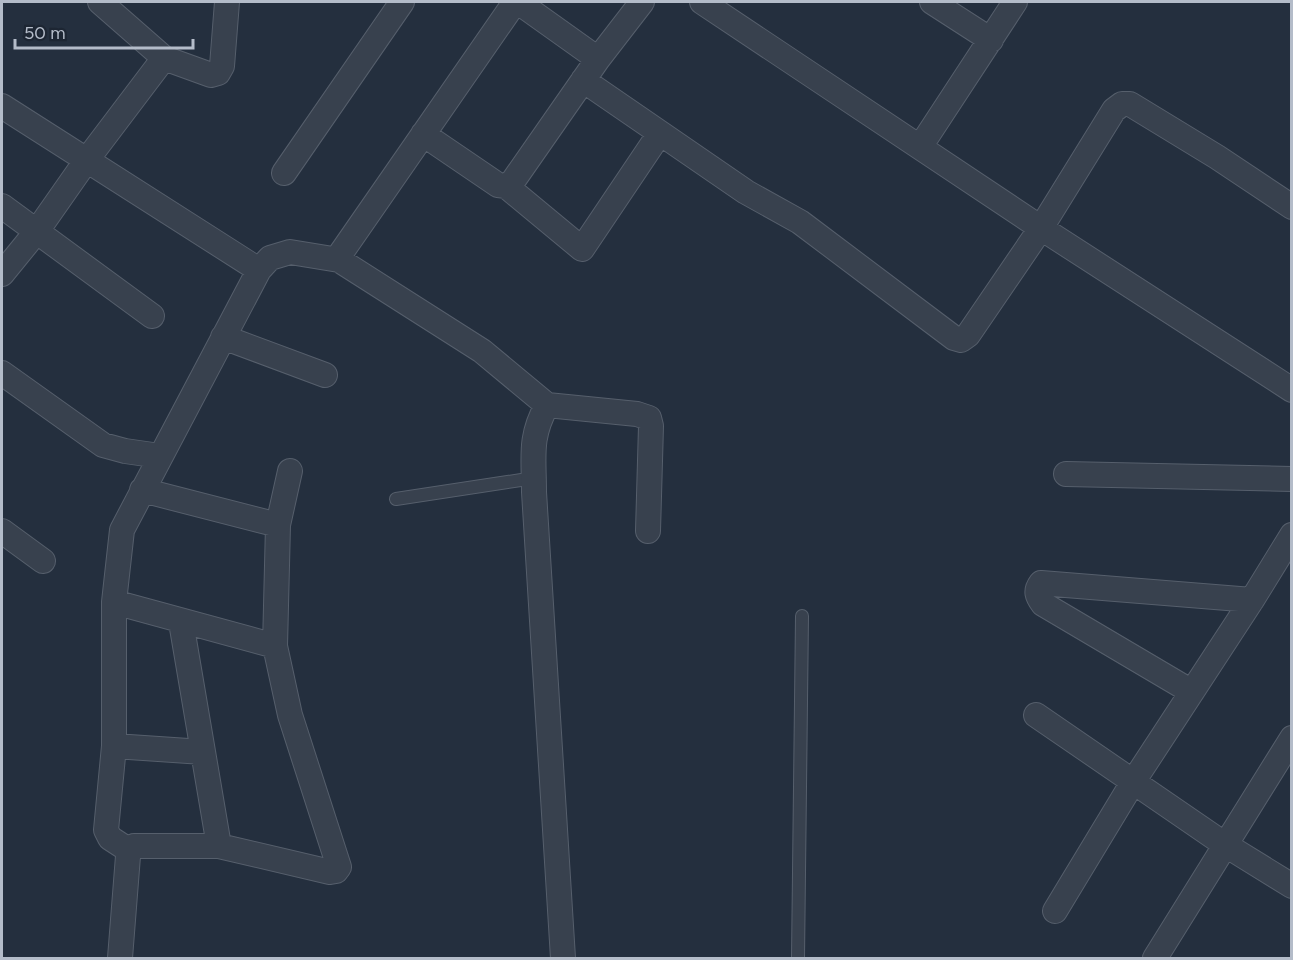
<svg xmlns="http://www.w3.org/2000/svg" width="1293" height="960" viewBox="0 0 1293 960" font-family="Figtree,sans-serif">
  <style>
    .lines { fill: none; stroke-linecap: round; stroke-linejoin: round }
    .lane-casing { stroke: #565f6c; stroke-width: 14 }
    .street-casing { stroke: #565f6c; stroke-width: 26 }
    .lane { stroke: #38414e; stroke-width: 12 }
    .street { stroke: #38414e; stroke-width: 24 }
  </style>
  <rect width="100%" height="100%" fill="#242f3e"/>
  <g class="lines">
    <!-- lane casing -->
    <g class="lane-casing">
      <path id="lane" d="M396,499L534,478
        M798,958L802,616"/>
    </g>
    <!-- street casing -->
    <g class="street-casing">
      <path id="street" d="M100,2L164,58L211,75L218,73L222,66L227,2
        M515,2L341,253L339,260L482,351L547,405L637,414L649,418L651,426L648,531
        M518,2L598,59
        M702,2L1041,228L1292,390
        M932,2L991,40
        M583,80L746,192L800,222L954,338L961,340L968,335L1041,228L1114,110L1122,104H1130L1217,157L1292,207
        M2,106L259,270
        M423,134L498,185L506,186L513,181L598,59L642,2
        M920,147L1015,2
        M284,173L402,2
        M506,186L582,249L660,133
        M2,206L152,316
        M2,274L37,231L86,161L164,58
        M223,337L325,375
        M2,373L103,445L125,451L160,456
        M547,405C529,438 534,456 534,492L563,958
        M1066,474L1292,479
        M142,490L278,525
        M2,531L43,561
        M114,602L275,646
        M181,622L219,846
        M1192,692L1043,604C1037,596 1035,591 1041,583L1252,600
        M1036,715L1224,844L1292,886
        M114,746L203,752
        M130,851L110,838L106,830L114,746V602L122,530L259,270L270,258L290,252L339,260
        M1055,911L1133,782L1252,600L1292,535
        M120,958L128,856L130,851L134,846H219L330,872L336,871L339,867L290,715L275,646L278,525L290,471
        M1155,958L1292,738"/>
    </g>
    <!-- lane -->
    <use href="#lane" class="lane"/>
    <!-- street -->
    <use href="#street" class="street"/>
  </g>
  <!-- border -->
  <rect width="1293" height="960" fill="none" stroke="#b4bcc9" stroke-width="6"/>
  <!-- scale -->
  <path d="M15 39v9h178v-9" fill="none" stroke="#b4bcc9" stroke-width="3"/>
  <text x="24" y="39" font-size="18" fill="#b4bcc9" stroke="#1d2633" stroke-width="4.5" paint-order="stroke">50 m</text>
</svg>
